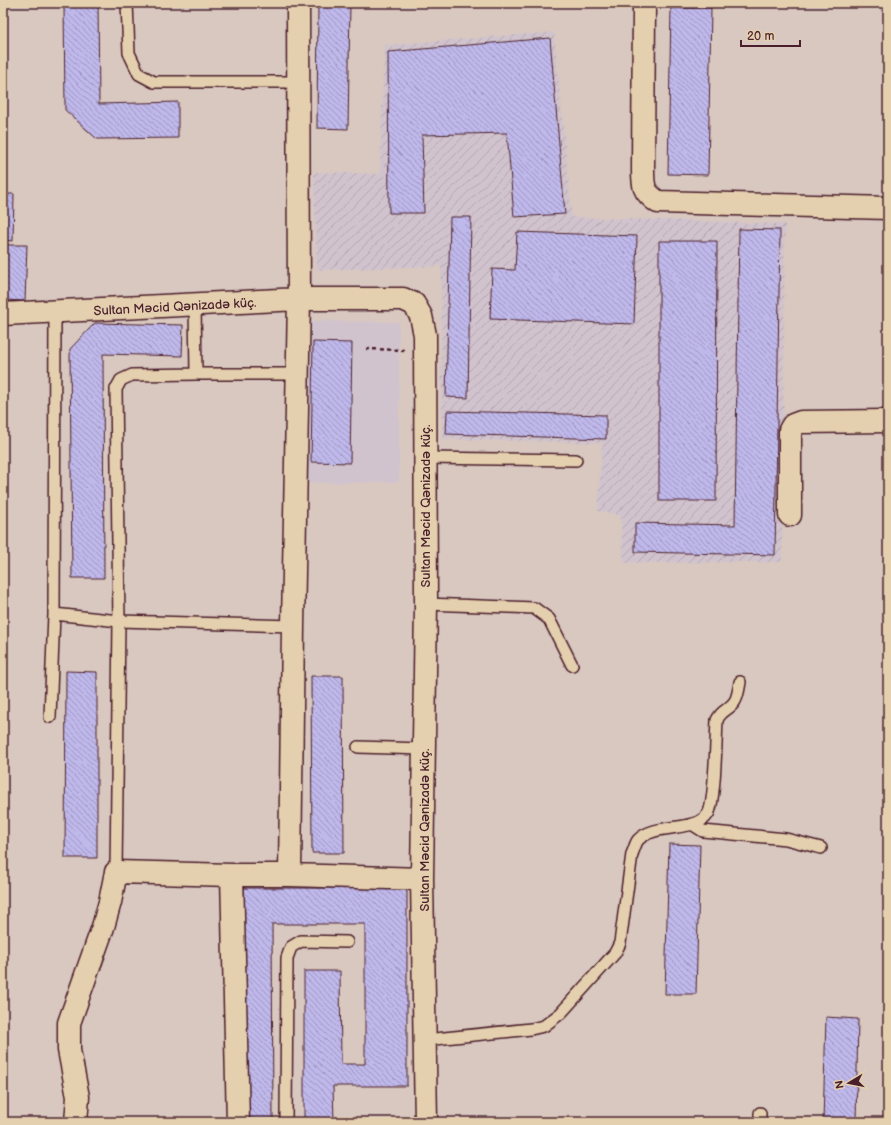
<svg xmlns="http://www.w3.org/2000/svg" width="891" height="1125" viewBox="0 0 891 1125" font-family="'Balsamiq Sans',sans-serif">
  <style>
    .built { fill: #d1c3cd }
    .industrial { fill: url(#industrial-furrows) }
    .building { fill: url(#building-back-hatch); stroke: #4a1f2b }
    .lines { fill: none; stroke-linecap: round; stroke-linejoin: round }
    .service-casing { stroke: #4a1f2b; stroke-width: 14 }
    .minor-casing { stroke: #4a1f2b; stroke-width: 25 }
    .path { stroke: #4a1f2b; stroke-width: 2.5; stroke-dasharray: 4 3; stroke-linecap: butt }
    .service { stroke: #e4cfae; stroke-width: 11 }
    .minor { stroke: #e4cfae; stroke-width: 22 }
    .labels { text-anchor: middle; stroke-width: 4; stroke-linejoin: round; paint-order: stroke }
    .street-label { font-size: 13px; fill: #4a1f2b; stroke: #e4cfae }
  </style>
  <defs>
    <pattern id="industrial-furrows" width="10" height="10" patternUnits="userSpaceOnUse"><rect width="10" height="10" fill="#d1c3cd"/><path d="M-1 1l2-2M0 10L10 0M9 11l2-2" fill="none" stroke="#b5a7b0"/></pattern>
    <pattern id="building-back-hatch" width="6" height="6" patternUnits="userSpaceOnUse"><rect width="6" height="6" fill="#bfb8ea"/><path d="M-1 5l2 2M0 0l6 6M5-1l2 2" fill="none" stroke="#9d95be"/></pattern>
  </defs>
  <rect width="100%" height="100%" fill="#d9c8c0"/>
  <filter id="ink" filterUnits="userSpaceOnUse"><feTurbulence type="fractalNoise" baseFrequency=".025" numOctaves="2"/><feDisplacementMap in="SourceGraphic" scale="8" xChannelSelector="R" yChannelSelector="G"/><feConvolveMatrix kernelMatrix="1 2 1 2 8 2 1 2 1" color-interpolation-filters="sRGB"/></filter>
  <g filter="url(#ink)">
    <!-- built -->
    <path class="built" d="M309,321L399,322V482L306,483Z"/>
    <!-- industrial -->
    <path class="industrial" d="M554,32L572,217L785,224L782,562L624,563L620,515L598,511L602,443L442,439L441,266L317,270L314,172L380,174L384,45Z"/>
    <!-- building -->
    <path class="building" d="M64,3H98L99,104L178,102V138L97,139L65,110Z
      M318,3H350L348,129L317,128Z
      M671,8H711L708,175L668,174Z
      M550,38L565,214L514,217L507,133L422,135L424,213H389L388,52Z
      M3,194H14L13,241L3,240Z
      M450,217H471L468,398L446,397Z
      M739,229L780,230L775,555L635,552V523L735,525Z
      M517,232L637,236L634,324L490,319L492,269L515,270Z
      M659,241H717L716,501H659Z
      M3,245H27L25,301L3,300Z
      M95,323L183,325L182,356L103,354L104,578H72L70,349Z
      M313,342L352,343L350,463L311,462Z
      M447,411L606,415V439L446,434Z
      M66,671L97,672V858H65Z
      M311,676H343L344,853H312Z
      M669,844L700,845L696,994H665Z
      M244,888H407V1086H333L334,1122H304V971H340L341,1064H365V924H272L273,1122H245Z
      M826,1017L858,1019L856,1122H778V1121L823,1122Z"/>
    <g class="lines">
      <!-- service casing -->
      <g class="service-casing">
        <path id="service" d="M127,3L129,53L139,74L154,82H298
          M195,304L196,374
          M55,312L54,614L119,621L293,626
          M425,458L576,460
          M426,604L534,608L549,619L572,665
          M50,717L54,614
          M358,747L424,749
          M692,824L703,831L786,839L821,848
          M116,872L119,621L116,389L121,380L132,375L196,374H297
          M425,1040L531,1029L544,1026L561,1013L615,953L620,943L632,854C634,850 635,844 638,840C655,822 696,833 708,814C715,804 716,737 717,720C722,709 730,710 735,701C738,696 739,688 740,682
          M286,1122L287,958L291,947L301,941L347,942
          M760,1122V1113"/>
      </g>
      <!-- minor casing -->
      <g class="minor-casing">
        <path id="minor" d="M644,3L643,169C643,186 643,192 658,202L888,208
          M3,314L299,299H403L414,304L421,316L425,335L426,604L422,879L426,1122
          M790,515V430L793,425L801,422L888,421
          M232,875L238,1122
          M290,875L293,626L299,299L298,3
          M76,1122L78,1097L69,1050V1023L103,927L110,902L116,872L232,875H290L422,879"/>
      </g>
      <!-- path -->
      <path class="path" d="M366,349L404,350"/>
      <!-- service -->
      <use href="#service" class="service"/>
      <!-- minor -->
      <use href="#minor" class="minor"/>
    </g>
  </g>
  <g class="labels">
    <!-- street labels -->
    <g class="street-label">
      <text transform="translate(175 306) rotate(-3)" y="5">Sultan Məcid Qənizadə küç.</text>
      <text transform="translate(425 506) rotate(-90)" y="5">Sultan Məcid Qənizadə küç.</text>
      <text transform="translate(424 830) rotate(-90)" y="5">Sultan Məcid Qənizadə küç.</text>
    </g>
  </g>
  <!-- margin -->
  <rect width="891" height="1125" fill="none" stroke="#e4cfae" stroke-width="16"/>
  <rect x="8" y="8" width="875" height="1109" fill="none" stroke="#4a1f2b" stroke-width="1.5" filter="url(#ink)"/>
  <!-- north arrow -->
  <g transform="translate(849 1083) rotate(260)" stroke="#e4cfae" stroke-width="3" paint-order="stroke">
  <path d="M0-3L7 15L0 10L-7 15Z" fill="#4a1f2b"/>
  <text y="-6" font-size="11" font-weight="bold" text-anchor="middle" fill="#4a1f2b">N</text>
  </g>
  <!-- scale -->
  <path d="M741 40v6h59v-6" fill="none" stroke="#4a1f2b" stroke-width="2"/>
  <text x="747" y="40" font-size="12" fill="#4a1f2b" stroke="#e4cfae" stroke-width="3" paint-order="stroke">20 m</text>
</svg>
